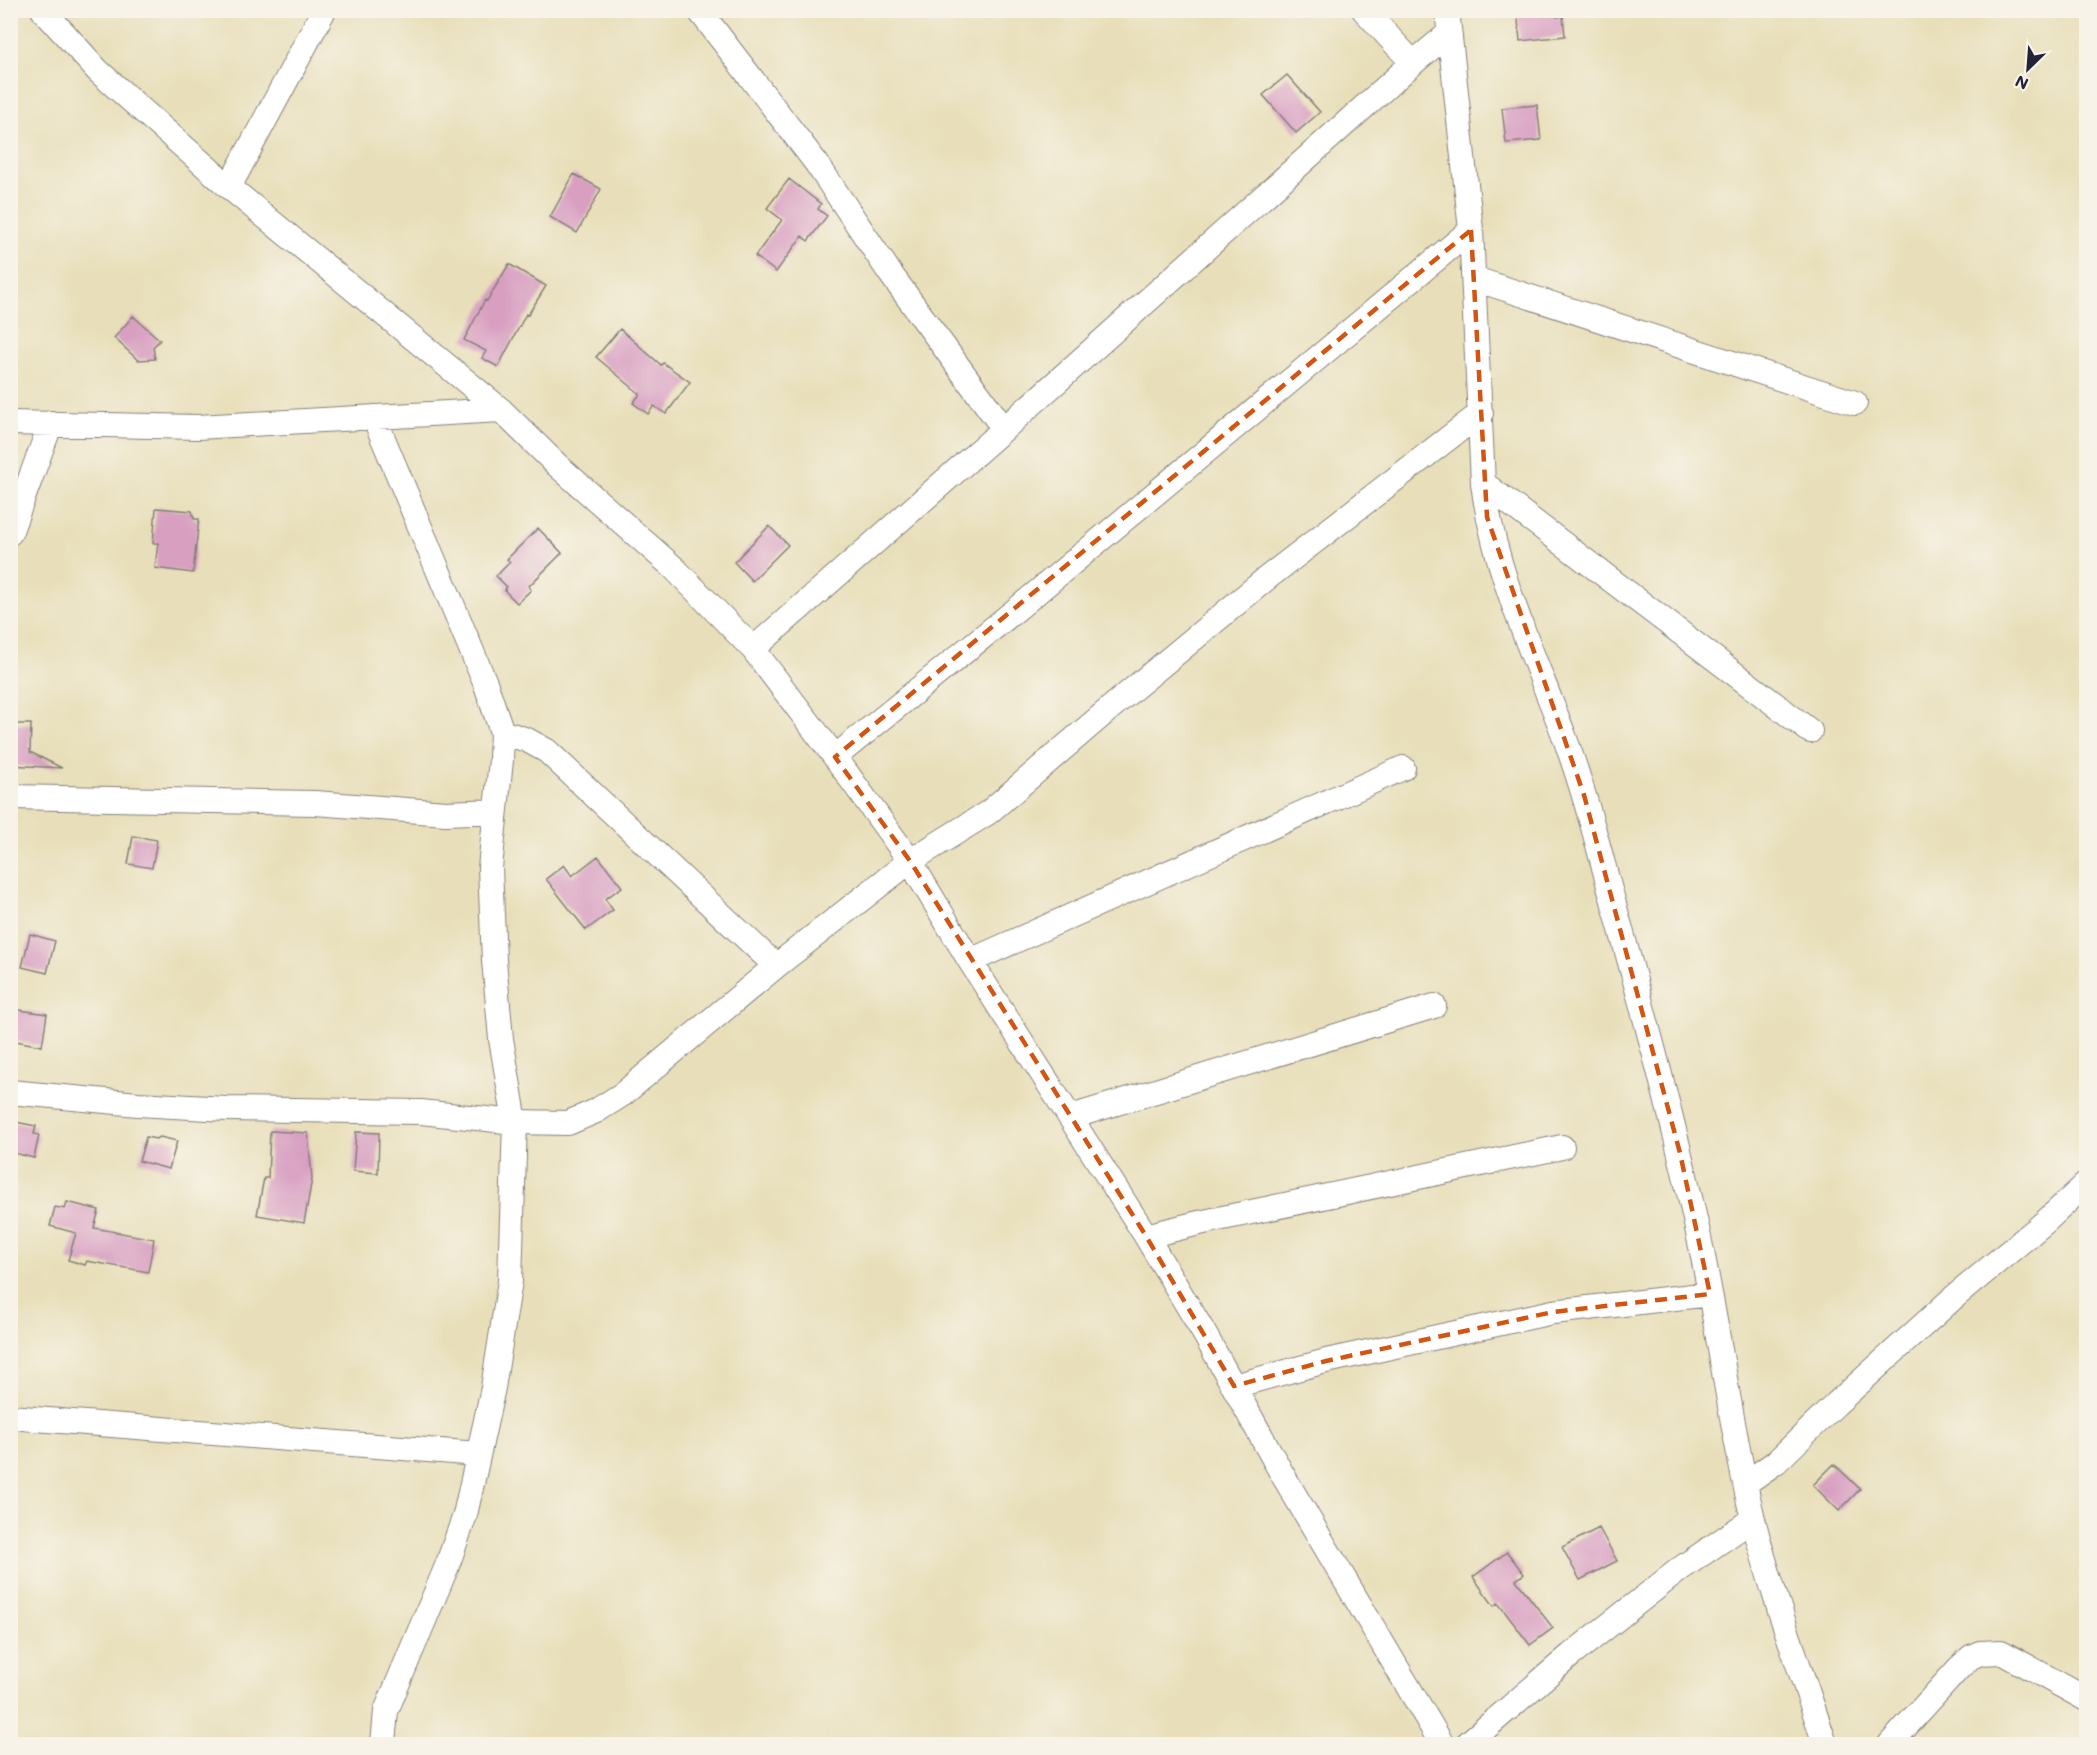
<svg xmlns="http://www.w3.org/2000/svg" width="2097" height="1755" viewBox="0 0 2097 1755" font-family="Mali,sans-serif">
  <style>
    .building { fill: #d89fc1 }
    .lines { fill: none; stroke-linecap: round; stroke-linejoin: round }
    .minor-casing { stroke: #85807a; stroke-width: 26 }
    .minor { stroke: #fff; stroke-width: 24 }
    .marked { fill: none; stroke: #d45411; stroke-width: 4.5; stroke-dasharray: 12 8; stroke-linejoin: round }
  </style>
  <rect width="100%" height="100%" fill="#f7f3e8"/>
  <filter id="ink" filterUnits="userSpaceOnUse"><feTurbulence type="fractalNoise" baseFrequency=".0167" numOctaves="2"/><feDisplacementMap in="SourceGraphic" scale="12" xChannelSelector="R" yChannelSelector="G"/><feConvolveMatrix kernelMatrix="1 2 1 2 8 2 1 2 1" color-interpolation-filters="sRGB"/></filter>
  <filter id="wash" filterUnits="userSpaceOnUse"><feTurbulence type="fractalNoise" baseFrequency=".008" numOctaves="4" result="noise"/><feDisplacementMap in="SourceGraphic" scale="24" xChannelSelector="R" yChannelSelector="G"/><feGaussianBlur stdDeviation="1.35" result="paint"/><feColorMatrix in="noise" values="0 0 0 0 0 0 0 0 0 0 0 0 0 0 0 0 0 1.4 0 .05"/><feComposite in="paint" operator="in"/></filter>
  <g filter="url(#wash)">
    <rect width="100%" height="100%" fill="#e8dfba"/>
    <g id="blocks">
      <!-- building -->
      <path class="building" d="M1517,10H1556L1557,17L1563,16L1565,36L1520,41Z
        M1287,75L1320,112L1296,133L1263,95Z
        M1537,105L1541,140L1506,143L1502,108Z
        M574,174L601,189L577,233L550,217Z
        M789,179L821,204L818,209L827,216L808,241L802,236L776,272L755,256L782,220L767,208Z
        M509,264L546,286L528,315L526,314L498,367L482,358L486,351L464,340L485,300L487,301Z
        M133,316L160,340L153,347L155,359L138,360L114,338Z
        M620,329L661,365L663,363L690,382L666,414L654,406L648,414L633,403L640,394L596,357Z
        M156,508L192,511L194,519H199L193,573L155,568L158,543H153Z
        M769,526L788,545L752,581L734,562Z
        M538,528L562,553L529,586L531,590L517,603L505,591L506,586L496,576L510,562L507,559Z
        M10,724H31L30,752L62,768L10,765Z
        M133,836L157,840L152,868L128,864Z
        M598,856L622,887L605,899L613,910L586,930L546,879L564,865L572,876Z
        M30,934L55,941L47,973L22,967Z
        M12,1009L47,1014L42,1046L10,1040Z
        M16,1122L36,1126L34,1134L39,1135L34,1158L10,1152V1131Z
        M270,1131L308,1133L312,1179L304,1223L257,1215L264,1178H268Z
        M356,1132L379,1133L378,1173L353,1171Z
        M146,1137L156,1139L160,1137L177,1141L169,1169L139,1161Z
        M67,1202L99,1210L94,1228L154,1239L148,1272L87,1261L85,1265L68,1260L76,1233L50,1226L55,1207L65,1209Z
        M1834,1464L1860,1489L1839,1511L1813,1485Z
        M1599,1528L1617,1561L1580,1580L1562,1547Z
        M1507,1552L1524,1574L1516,1580L1553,1628L1530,1645L1498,1603L1494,1606L1473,1577Z"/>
    </g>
  </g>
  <g filter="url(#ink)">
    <use href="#blocks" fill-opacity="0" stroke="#85807a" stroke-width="1.5"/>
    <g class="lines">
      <!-- minor casing -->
      <g class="minor-casing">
        <path id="minor" d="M43,10L98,71L229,187L501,410L557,465L674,568L753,649L835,757L910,861L970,961L1146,1236L1204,1333L1281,1472L1442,1744
          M699,10L817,164L890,273L1004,429
          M1364,10L1413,63
          M1447,10L1471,230L1483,483C1494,570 1532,651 1563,733C1583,786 1597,842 1612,897C1644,1013 1676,1129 1701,1247C1720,1337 1731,1430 1753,1519C1772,1595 1801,1670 1825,1744
          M229,187L324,10
          M1475,279L1855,403
          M374,417L486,685L502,732L501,760L490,868L494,960L501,1039L515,1122L510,1281L493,1388L471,1488L465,1515L447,1566L386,1711L383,1744
          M10,423L198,427L501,410
          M1483,483L1810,731
          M10,533L51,423
          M753,649L1004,429L1413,63L1448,34
          M502,732L527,740L547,751L776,966
          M835,757L1023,604L1471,230
          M10,797L315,803L446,813L495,811
          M970,961L1403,768
          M10,1092L138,1104L226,1109L421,1112L515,1122L568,1123L596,1111L623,1094L776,966L910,861L989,812L1115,704L1267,578L1481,413
          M1071,1117L1434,1006
          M1146,1236L1199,1223L1562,1147
          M1234,1386L1326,1361L1553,1312L1710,1294
          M10,1417L478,1454
          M1746,1483L1776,1462L1836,1404L1952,1299L2045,1222L2086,1184
          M1467,1744L1571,1655L1680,1569L1753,1519
          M1890,1744L1959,1668L1971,1657L1980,1653L2001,1652L2086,1699"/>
      </g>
      <!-- minor -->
      <use href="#minor" class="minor"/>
    </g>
  </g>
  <!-- marked area -->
  <path class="marked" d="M1471,230L1487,517L1584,795L1680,1153L1710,1294L1553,1312L1326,1361L1234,1386L1146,1236L910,861L835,757Z"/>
  <!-- margin -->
  <rect width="2097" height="1755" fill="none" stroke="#f7f3e8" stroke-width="36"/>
  <!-- north arrow -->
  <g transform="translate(2028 69) rotate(205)" stroke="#f7f3e8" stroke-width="4.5" paint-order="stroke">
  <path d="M0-4.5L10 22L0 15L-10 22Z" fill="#22223b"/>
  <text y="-9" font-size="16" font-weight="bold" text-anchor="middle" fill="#22223b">N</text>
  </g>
</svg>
